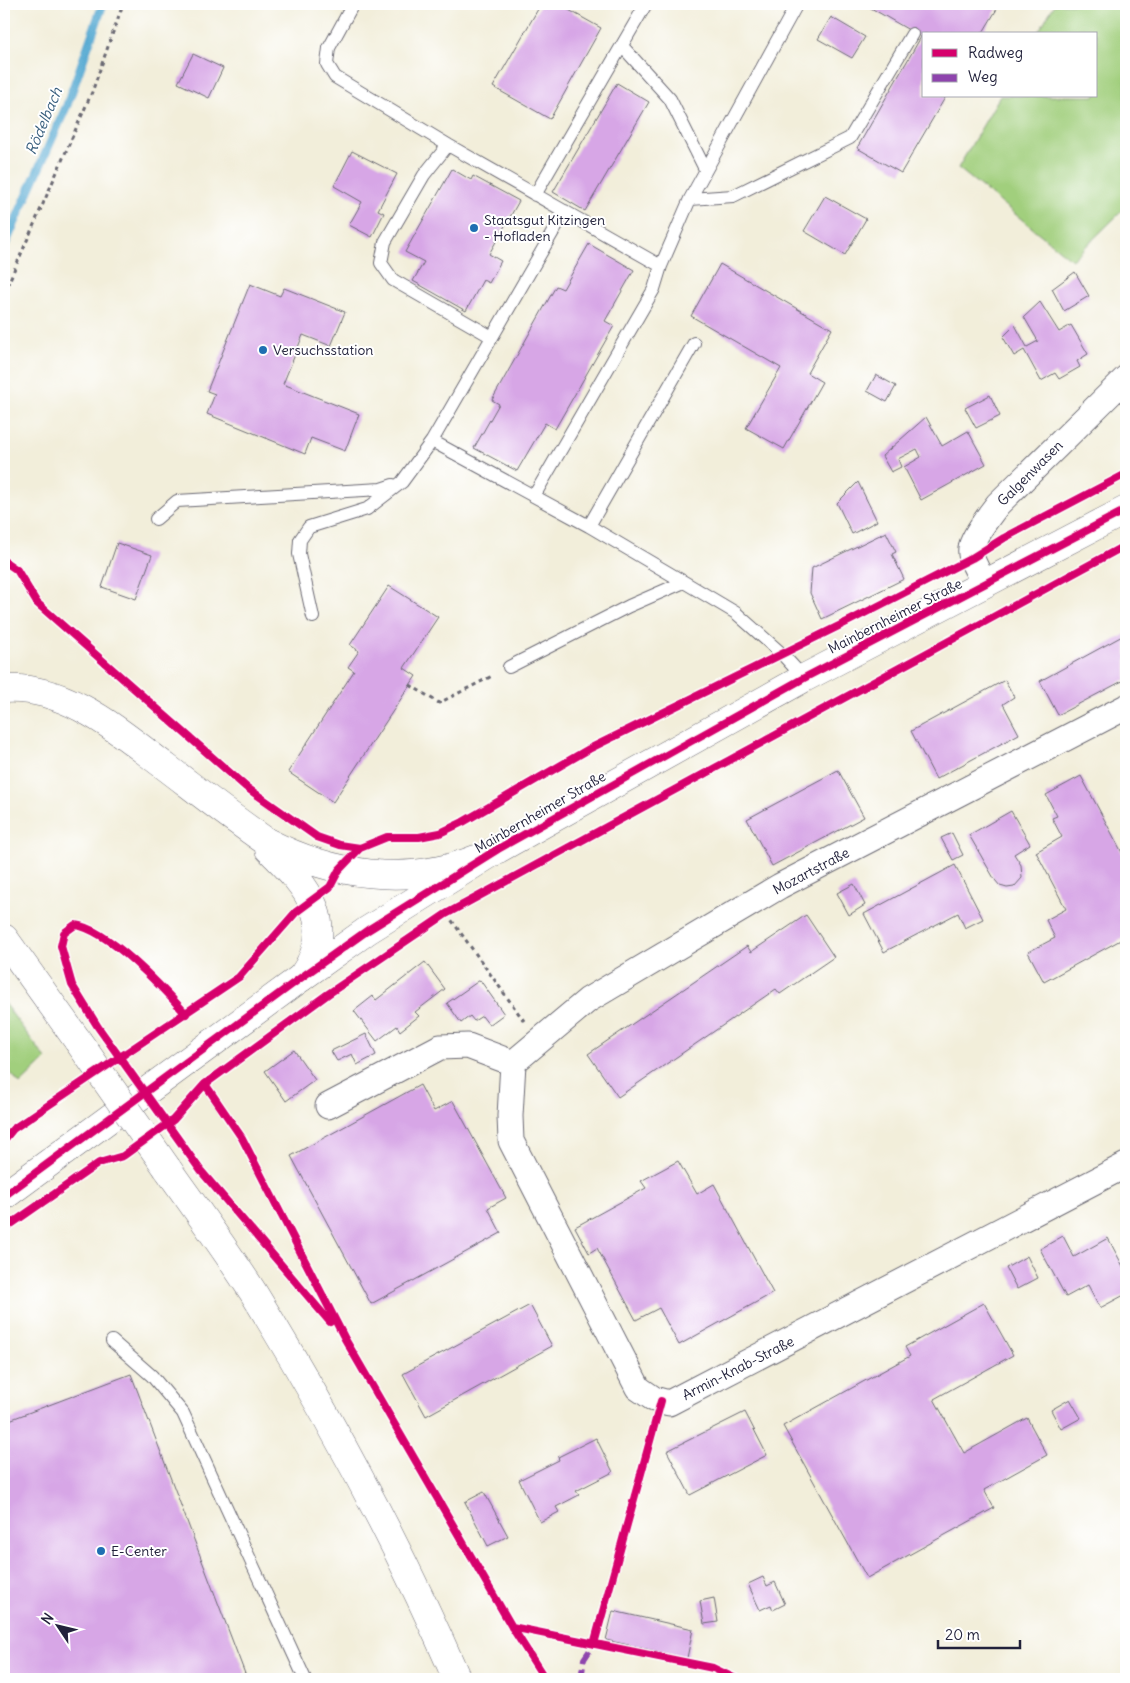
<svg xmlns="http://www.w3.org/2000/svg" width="1130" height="1683" viewBox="0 0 1130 1683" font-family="Delius,sans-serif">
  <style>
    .green { fill: #a1cf7d; stroke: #62785c }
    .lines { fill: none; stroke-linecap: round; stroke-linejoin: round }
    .stream { stroke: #55a9d1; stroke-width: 9 }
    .building { fill: #d7a6e6 }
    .lane-casing { stroke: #6b6973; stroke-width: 14 }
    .street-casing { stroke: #6b6973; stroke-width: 27 }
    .secondary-casing { stroke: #6b6973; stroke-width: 29 }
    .primary-casing { stroke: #6b6973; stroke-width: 29 }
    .path { stroke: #6b6973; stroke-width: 3; stroke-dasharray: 4 4; stroke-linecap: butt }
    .lane { stroke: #fff; stroke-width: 12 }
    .street { stroke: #fff; stroke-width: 25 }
    .secondary { stroke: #fff; stroke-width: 28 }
    .primary { stroke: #fff; stroke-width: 28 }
    .secondary-bridge-casing { stroke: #6b6973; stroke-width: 29; stroke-linecap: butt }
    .secondary-bridge { stroke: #fff; stroke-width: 28 }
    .quiet { stroke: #8e44ad; stroke-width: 6; stroke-dasharray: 12 6; stroke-linecap: butt }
    .cycleway-casing { stroke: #fff; stroke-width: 11 }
    .cycleway { stroke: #d6006c; stroke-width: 8 }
    .poi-dot { fill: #1f6fb2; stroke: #fff; stroke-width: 2 }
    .labels { text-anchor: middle; stroke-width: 4; stroke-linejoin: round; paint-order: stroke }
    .poi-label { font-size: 14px; fill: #22223b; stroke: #fff; text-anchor: start }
    .street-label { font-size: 14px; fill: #22223b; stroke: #fff }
    .water-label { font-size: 15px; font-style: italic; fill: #395f7e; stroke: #fff }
  </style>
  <rect width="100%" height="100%" fill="#fff"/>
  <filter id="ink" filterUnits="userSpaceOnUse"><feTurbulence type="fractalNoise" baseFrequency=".02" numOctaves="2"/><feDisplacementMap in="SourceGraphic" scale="10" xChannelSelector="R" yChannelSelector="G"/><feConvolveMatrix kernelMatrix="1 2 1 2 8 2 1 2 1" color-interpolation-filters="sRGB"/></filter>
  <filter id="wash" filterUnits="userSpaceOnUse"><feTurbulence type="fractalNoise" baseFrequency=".0096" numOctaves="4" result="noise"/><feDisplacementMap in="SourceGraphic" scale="20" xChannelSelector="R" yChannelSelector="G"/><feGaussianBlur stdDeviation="1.12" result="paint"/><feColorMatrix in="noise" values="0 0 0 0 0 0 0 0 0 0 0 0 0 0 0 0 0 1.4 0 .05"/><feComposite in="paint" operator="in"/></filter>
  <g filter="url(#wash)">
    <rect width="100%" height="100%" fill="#f2eeda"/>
    <!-- green -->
    <path class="green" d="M1055,4H1126V207L1072,260L958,168L1000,96H1096V34H1037Z
      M4,1003L46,1059L20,1084L4,1065Z"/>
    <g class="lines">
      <!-- stream -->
      <path class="stream" d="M4,247L67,105L103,4"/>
    </g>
    <g id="blocks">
      <!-- building -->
      <path class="building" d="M541,4H558L601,28L550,119L493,87Z
        M864,4H1000L982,34H924V96H946L901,173L857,148L921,37Z
        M831,17L865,37L852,58L818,39Z
        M193,54L223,68L209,98L178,83Z
        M617,83L649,102L585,211L553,192Z
        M352,151L397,174L378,210L384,213L372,237L349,225L362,202L334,186Z
        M452,169L471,180L473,176L519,201L489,254L501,261L489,283L483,280L466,311L413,281L424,262L405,252Z
        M825,196L866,219L845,255L804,231Z
        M589,244L634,270L605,321L614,326L555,429L545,423L517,471L474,448L499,404L492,400L556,286L563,289Z
        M720,264L832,329L807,373L822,382L784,449L746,428L781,368L691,316Z
        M1075,272L1089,296L1064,311L1052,289Z
        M250,284L280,296L284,288L345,312L331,346L303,335L283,384L359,414L345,451L311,438L305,454L207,414L215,394L207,391Z
        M1040,302L1059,332L1071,325L1088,354L1077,361L1080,367L1059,379L1055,373L1041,381L1024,350L1014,356L1003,337L1015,325L1027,347L1038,341L1024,317Z
        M876,375L896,386L887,402L867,391Z
        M990,395L1000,416L976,428L965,408Z
        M926,417L942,446L968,431L986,464L921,500L904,467L921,457L917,449L898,459L901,467L891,472L882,456Z
        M858,482L877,521L852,534L837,503Z
        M886,532L896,552L892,554L904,579L822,619L810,593L812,568Z
        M117,543L152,555L136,599L102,587Z
        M389,586L438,617L404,668L416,676L333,802L288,772L354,671L348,667L359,651L350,645Z
        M1126,634V679L1058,715L1040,681Z
        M1005,680L1014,697L1003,704L1019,734L936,779L911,731Z
        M838,770L864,817L772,866L747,819Z
        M1081,776L1126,860V937L1044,982L1028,952L1055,938L1046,920L1066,909L1036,852L1062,837L1052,818L1057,816L1046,795Z
        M1011,811L1030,844L1014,854L1021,865L1022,878L1014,887L1007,888L1000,886L995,880L969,835Z
        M952,833L963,855L953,860L941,838Z
        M955,865L983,919L965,928L958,913L884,952L864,914Z
        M854,884L865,905L849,915L837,893Z
        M806,915L834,957L780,994L776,989L618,1097L588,1054L747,946L751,952Z
        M425,962L445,989L415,1012L419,1016L400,1031L397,1026L377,1041L354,1011L373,996L376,1000Z
        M480,980L504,1014L489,1025L482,1016L474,1021L470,1016L461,1023L447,1003Z
        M366,1034L376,1055L357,1065L352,1054L337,1061L331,1051Z
        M294,1050L315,1080L286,1101L265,1071Z
        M420,1085L434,1111L453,1101L506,1198L488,1208L501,1233L371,1304L291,1156Z
        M678,1161L697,1194L714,1184L773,1293L679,1345L659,1308L636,1320L597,1248L589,1253L575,1227L646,1188L641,1181Z
        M1063,1236L1074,1257L1108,1238L1126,1272V1294L1100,1308L1088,1285L1066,1297L1040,1249Z
        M1027,1256L1038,1278L1017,1289L1006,1268Z
        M984,1303L1013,1355L934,1399L964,1453L1027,1418L1047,1455L984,1490L994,1508L867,1578L783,1426L910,1356L905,1347Z
        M530,1305L552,1346L426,1416L403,1374Z
        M131,1374L247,1679H4V1422Z
        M1070,1399L1081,1418L1061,1429L1051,1410Z
        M745,1412L767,1455L690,1495L667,1451Z
        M596,1438L613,1472L576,1491L579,1495L556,1507L559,1512L540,1522L519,1480L559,1460L558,1457Z
        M484,1492L508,1536L488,1546L465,1502Z
        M763,1577L767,1586L775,1582L785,1604L773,1610L771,1605L760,1610L748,1584Z
        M714,1598L718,1622L704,1624L700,1601Z
        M613,1611L693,1629L687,1658L606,1640Z"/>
    </g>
  </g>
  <g filter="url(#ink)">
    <use href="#blocks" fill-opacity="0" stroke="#6b6973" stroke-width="1"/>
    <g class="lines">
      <!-- lane casing -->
      <g class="lane-casing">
        <path id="lane" d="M353,4L329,48L327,64L335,77L448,145L661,266
          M622,46L670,99L705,169
          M448,145L424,175L385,242L381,263L393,280L492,337
          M535,195L646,4
          M690,199L733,196L850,138L912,34
          M432,441L565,211
          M534,496L654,289L661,266L690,199L797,4
          M156,519L177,501L381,489L393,485
          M589,526L694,343
          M313,617L299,554L300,540L309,527L367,509L402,482L432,441L589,526L684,582
          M509,667L629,606L684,582L736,613L782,654L804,678
          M112,1341L152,1376L183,1413L305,1679"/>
      </g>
      <!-- street casing -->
      <g class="street-casing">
        <path id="street" d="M985,584C980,574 969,560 971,548C972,538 991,513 998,504L1126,378
          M513,1063L510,1116L511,1141L638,1388L654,1399L669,1403L1126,1165
          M513,1063L588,1000L780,886L1126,707
          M328,1106L440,1047L468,1046L513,1063"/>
      </g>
      <!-- secondary casing -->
      <g class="secondary-casing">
        <path id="secondary" d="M4,689C67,685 118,731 166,767C199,792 232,818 267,842C331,875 407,887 476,859
          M269,849C308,887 339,923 302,977
          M4,938L78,1041
          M167,1168C196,1209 226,1250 253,1292C328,1414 400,1548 457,1679"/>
      </g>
      <!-- primary casing -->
      <g class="primary-casing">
        <path id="primary" d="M4,1196L302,977L368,930L498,849L804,678L1126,510"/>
      </g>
      <!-- path -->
      <path class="path" d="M4,293L92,92L123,4
        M410,685L439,703L492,676
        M447,914L524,1021"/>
      <!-- lane -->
      <use href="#lane" class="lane"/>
      <!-- street -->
      <use href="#street" class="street"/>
      <!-- secondary -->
      <use href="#secondary" class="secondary"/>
      <!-- primary -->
      <use href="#primary" class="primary"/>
      <!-- secondary-bridge casing -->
      <g class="secondary-bridge-casing">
        <path id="secondary-bridge" d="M78,1041L167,1168"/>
      </g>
      <!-- secondary-bridge -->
      <use href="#secondary-bridge" class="secondary-bridge"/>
      <!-- quiet -->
      <path class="quiet" d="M581,1679L584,1659L594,1644"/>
      <!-- cycleway casing -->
      <g class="cycleway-casing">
        <path id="cycleway" d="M4,561L17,570L37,603L246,787L317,837L340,845L360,848
          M186,1014C163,988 108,929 75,925L64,933L61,946L72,985L98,1027L201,1171L330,1322
          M205,1084L242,1138L345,1339L512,1627L545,1679
          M4,1140L13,1129L239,977L296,912L330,887L339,870L360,848L387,837H419L440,833L463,822L589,749L851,620L972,558L1004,538L1126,474
          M4,1196L302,977L368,930L498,849L804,678L1126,510
          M4,1229L99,1163L123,1156L173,1120L205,1084L328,994L446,914L1126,545
          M512,1627L713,1668L736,1679
          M594,1644L661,1401"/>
      </g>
      <!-- cycleway -->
      <use href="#cycleway" class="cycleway"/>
    </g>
  </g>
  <!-- markers -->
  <g class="poi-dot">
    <circle cx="474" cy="228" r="5"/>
    <circle cx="263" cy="350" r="5"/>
    <circle cx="101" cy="1551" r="5"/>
  </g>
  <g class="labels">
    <!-- poi labels -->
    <g class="poi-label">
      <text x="484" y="225">Staatsgut Kitzingen<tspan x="484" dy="16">- Hofladen</tspan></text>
      <text x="273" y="355">Versuchsstation</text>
      <text x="111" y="1556">E-Center</text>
    </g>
    <!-- street labels -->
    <g class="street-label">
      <text transform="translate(1030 473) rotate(-45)" y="5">Galgenwasen</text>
      <text transform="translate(895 616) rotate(-27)" y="5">Mainbernheimer Straße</text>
      <text transform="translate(540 812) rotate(-30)" y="5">Mainbernheimer Straße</text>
      <text transform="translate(811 871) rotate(-28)" y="5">Mozartstraße</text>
      <text transform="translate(738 1368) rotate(-27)" y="5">Armin-Knab-Straße</text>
    </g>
    <!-- water labels -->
    <g class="water-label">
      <text transform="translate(44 121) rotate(-67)" y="5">Rödelbach</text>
    </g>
  </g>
  <!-- margin -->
  <rect width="1130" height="1683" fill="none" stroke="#fff" stroke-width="20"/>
  <!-- legend -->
  <rect x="922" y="32" width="175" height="65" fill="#ffffff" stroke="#a7a7b1"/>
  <rect x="932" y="49" width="25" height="8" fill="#d6006c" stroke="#a7a7b1"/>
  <text x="968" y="58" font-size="15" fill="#22223b">Radweg</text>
  <rect x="932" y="74" width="25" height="8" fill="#8e44ad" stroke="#a7a7b1"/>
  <text x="968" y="82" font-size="15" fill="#22223b">Weg</text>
  <!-- north arrow -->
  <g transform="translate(58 1626) rotate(305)" stroke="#ffffff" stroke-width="4" paint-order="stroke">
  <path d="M0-4L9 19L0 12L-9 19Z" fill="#22223b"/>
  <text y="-8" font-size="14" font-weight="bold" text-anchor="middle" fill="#22223b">N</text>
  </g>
  <!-- scale -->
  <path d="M938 1640v8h82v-8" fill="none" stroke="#22223b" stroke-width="2.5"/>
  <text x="945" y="1640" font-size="15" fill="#22223b" stroke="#ffffff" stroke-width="4" paint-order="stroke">20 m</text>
</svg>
